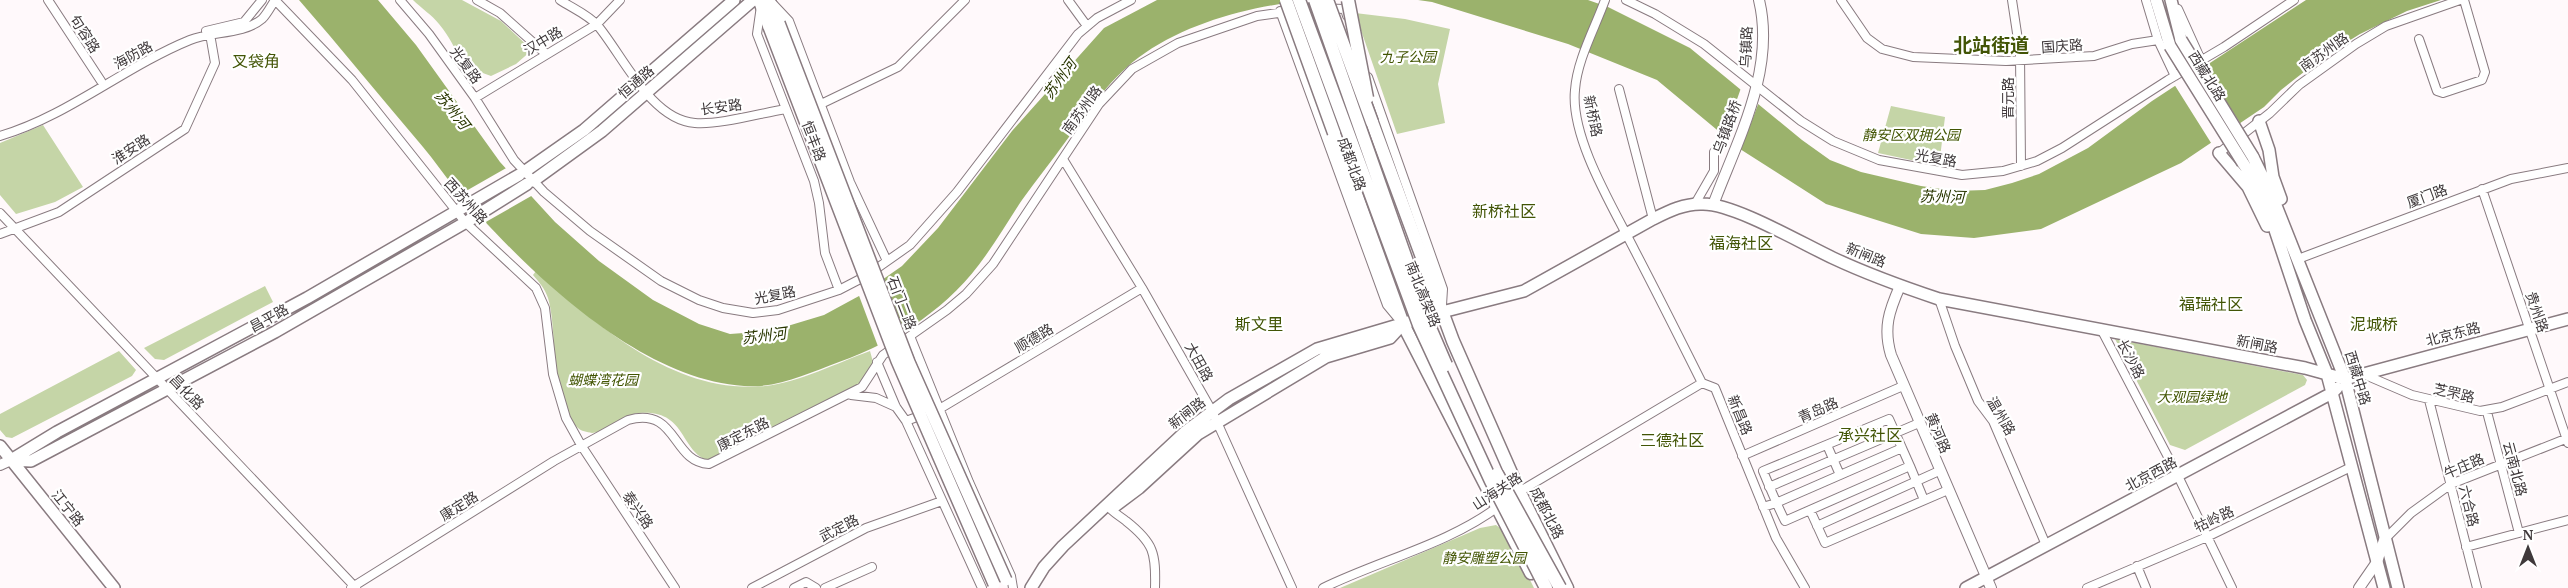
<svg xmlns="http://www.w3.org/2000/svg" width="2568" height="588" viewBox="0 0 2568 588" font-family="'PT Serif','Noto Sans SC',serif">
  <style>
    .green { fill: #c5d5a7 }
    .water { fill: #9bb26c }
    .pier { fill: #fff9fb }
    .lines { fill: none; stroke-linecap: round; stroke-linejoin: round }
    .minor-casing { stroke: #897b80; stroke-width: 10 }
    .tertiary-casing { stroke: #897b80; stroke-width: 12 }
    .secondary-casing { stroke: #897b80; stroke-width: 14 }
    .primary-casing { stroke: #897b80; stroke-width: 15 }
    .minor { stroke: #fff; stroke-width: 8 }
    .tertiary { stroke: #fff; stroke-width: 10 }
    .secondary { stroke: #fff; stroke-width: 11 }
    .primary { stroke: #fff; stroke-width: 12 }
    .secondary-bridge-casing { stroke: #897b80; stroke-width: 14; stroke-linecap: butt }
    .primary-bridge-casing { stroke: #897b80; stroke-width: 15; stroke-linecap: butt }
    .trunk-bridge-casing { stroke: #897b80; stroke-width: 15; stroke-linecap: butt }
    .secondary-bridge { stroke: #fff; stroke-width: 11 }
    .primary-bridge { stroke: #fff; stroke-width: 12 }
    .trunk-bridge { stroke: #fff; stroke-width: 12 }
    .labels { text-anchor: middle; stroke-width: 4.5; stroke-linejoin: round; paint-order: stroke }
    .street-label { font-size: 14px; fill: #3f393b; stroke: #fff }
    .park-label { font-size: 14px; font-style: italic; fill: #425503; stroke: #fff }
    .water-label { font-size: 15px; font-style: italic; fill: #293600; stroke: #fff }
    .quarter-label { font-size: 16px; fill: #425506; stroke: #fff }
    .district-label { font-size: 19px; font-weight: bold; fill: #425506; stroke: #fff }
  </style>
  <rect width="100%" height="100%" fill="#fff9fb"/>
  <!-- green -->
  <path class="green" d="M413,0H462L501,21L532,50L516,64L491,76C452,62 462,52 439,24C432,15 421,8 413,0Z
    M1355,13L1405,19L1450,29L1438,84L1445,123L1397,134Z
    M1891,106L1945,117L1939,166L1878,153Z
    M43,125L83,187L55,202L16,214L0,195V143Z
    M536,271C598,326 675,395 765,386C798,383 839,362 870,351L873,362L861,384L709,461C679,451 687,409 639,413C622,415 609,431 592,433C587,432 581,431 578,428C547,399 559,335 548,298C545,289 539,282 533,275Z
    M265,286L273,302L164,360L155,359L144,348Z
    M2115,339L2303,375L2307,380L2305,385L2185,450L2170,445Z
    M119,351L136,370L132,376L12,438L6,437L0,430V414Z
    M1496,525L1507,533L1534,588H1340L1480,528Z"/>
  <!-- water -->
  <path class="water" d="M299,0H378L416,45L500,162L555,222L599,261L653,300L699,324L730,334L771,331L824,315L859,296L902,266L938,228L1012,131L1104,28L1157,0H1307C1251,7 1192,21 1145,53C1112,75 1089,110 1066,141C1052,161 1036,180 1022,200C1010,218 999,237 986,255C950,307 898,341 839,362C809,373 776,389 744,386C636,379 523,267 455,188C444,175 434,160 423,147C381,98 341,48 299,0Z
    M1418,0H1588L1608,7L1690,48L1802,140L1830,160L1861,172L1921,186L1955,191L1985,190L2012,183L2039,174L2088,148L2152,101L2306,0H2441L2407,11L2360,34L2323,57L2281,90L2264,107L2181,163L2041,229L1974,238L1921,234L1826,204L1740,149L1657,80L1568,44L1432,2Z"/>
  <!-- pier -->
  <path class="pier" d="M2203,65L2242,126L2213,146L2174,84Z
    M1741,88L1759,102L1740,152L1723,139Z
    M508,167L533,195L484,223L459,195Z
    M883,277L905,334L879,349L858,293Z"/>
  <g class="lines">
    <!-- minor casing -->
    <g class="minor-casing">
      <path id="minor" d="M48,0L101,81
        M275,0L352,80L465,222L536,288L545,308L553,374L566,418L581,445L675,588
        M400,0L429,34L475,98L514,160L544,192L590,231L661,281L699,300L723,308L753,313L778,310L839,290L866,276L910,245L957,192L1078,34L1097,18L1131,0
        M477,0L500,13L546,54
        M560,0C572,8 589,15 598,26C623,56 651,120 695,123C720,125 761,113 786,109
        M1068,0L1087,26
        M1605,0C1595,28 1577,60 1575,90C1570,138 1614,209 1635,251C1658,295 1680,339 1702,383L1715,388L1776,538L1805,588
        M1626,0L1655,14L1704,44L1801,121L1833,141L1879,160L1962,175L2003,171L2037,161L2062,148L2168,80L2224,47L2294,0
        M1841,0L1867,38L1882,49L1913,57L2006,61L2094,56L2132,44L2158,40
        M2012,0L2020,53L2021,166
        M2146,0L2158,40L2175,76
        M773,4L789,21L850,182L887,261
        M761,6L757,34L814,181L819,203L825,253L839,290
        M2178,9L2201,60
        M1280,11L1387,305L1397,317
        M206,31L244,22L262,0
        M2419,39L2437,91L2443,93L2482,80L2485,72L2464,0
        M1368,77L1443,289L1442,305
        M1619,89L1653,219
        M475,98L597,24L620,0
        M821,104L898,67L965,0
        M0,136C68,116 124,67 190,40C212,31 243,35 262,19C267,14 271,6 275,0
        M2219,153L2270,113L2299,85L2356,44L2386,26L2460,0
        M1063,159L1142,288L1212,411L1292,588
        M2482,189L2568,443
        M1695,204L1714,171V152
        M0,213L356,588
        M0,234L59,212L185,129L215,63L210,34
        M2298,259L2511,179L2568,168
        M1939,299L1955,346L1978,401L1993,421L2046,545
        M2101,329L2178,476L2232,588
        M910,336L969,482L1011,576L1013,588
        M877,362L896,407L906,421L982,588
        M2363,374L2412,395L2480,411L2502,407L2568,382
        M851,395L876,398L896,407
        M2429,400L2477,588
        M936,411L1142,288
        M2487,412L2519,533
        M906,421L925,414
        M1827,445L1840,475
        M1742,456L1903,386
        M1910,466L1924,500
        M1769,487L1919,423
        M1517,493L1702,383
        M1108,506C1112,512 1120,516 1126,521C1154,543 1156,553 1155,588
        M1763,507L1776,503L1902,448L1889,419L1763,471C1770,488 1777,505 1785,521L1910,466L1902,448
        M1810,510L1825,543L1948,490
        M1817,526L1939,471
        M2384,540L2411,513L2451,484L2568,438
        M2466,547L2568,520
        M2137,566L2146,588
        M351,588L554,461L628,420C678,406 671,462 709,464L862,387L883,355L947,310L966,294L993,264L1099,104L1132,69L1178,43L1257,16L1313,8L1345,9L1347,16
        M752,588L866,528L942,501
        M794,588L806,582L816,588
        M825,588L872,567
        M1323,588C1380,560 1449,544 1499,506
        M2087,588L2207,537L2351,467"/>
    </g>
    <!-- tertiary casing -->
    <g class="tertiary-casing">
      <path id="tertiary" d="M1713,205C1737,141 1776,70 1759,0
        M1900,286C1889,311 1883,328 1891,355L1991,588
        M0,465L11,460
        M2359,588L2377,562L2384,540"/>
    </g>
    <!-- secondary casing -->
    <g class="secondary-casing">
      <path id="secondary" d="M759,0L769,27
        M769,0L779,23
        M2156,0L2170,46
        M2171,0L2181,40
        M2259,121L2269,150L2273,177L2281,199
        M2219,153L2248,187L2267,226
        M2253,157L2273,198L2345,379L2398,588
        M2243,163L2263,194L2305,320L2327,374L2384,588
        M524,172L584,130L734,0
        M533,181L602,131L753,0
        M0,446L114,588
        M11,460L31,461L275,332L468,221L527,184
        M11,460L57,432L307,298L519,175
        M1115,506L1139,488L1198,434L1326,357L1390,338L1402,325
        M1031,588L1044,567L1063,546L1185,432L1229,399L1317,349L1442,312L1524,291L1653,219C1669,211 1685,203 1703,204C1735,204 1801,243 1833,258C1867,274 1903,287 1939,299L2305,368L2345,379L2568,319
        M1966,588L2332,393L2337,388"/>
    </g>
    <!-- primary casing -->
    <g class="primary-casing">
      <path id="primary" d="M1372,122L1453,341L1519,491L1567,588
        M1334,133L1403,324L1531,573"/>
    </g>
    <!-- minor -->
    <use href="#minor" class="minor"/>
    <!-- tertiary -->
    <use href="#tertiary" class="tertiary"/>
    <!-- secondary -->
    <use href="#secondary" class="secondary"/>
    <!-- primary -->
    <use href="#primary" class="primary"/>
    <!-- secondary-bridge casing -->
    <g class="secondary-bridge-casing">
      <path id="secondary-bridge" d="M779,23L909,362L1006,580
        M769,27L897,361L994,584
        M2181,40L2253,157
        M2170,46L2243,163"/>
    </g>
    <!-- primary-bridge casing -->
    <g class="primary-bridge-casing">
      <path id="primary-bridge" d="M1286,0L1334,133
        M1348,0L1367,98"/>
    </g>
    <!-- trunk-bridge casing -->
    <g class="trunk-bridge-casing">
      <path id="trunk-bridge" d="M1299,0L1419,325L1491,481L1546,588
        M1315,0L1431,330L1446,365
        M1327,0L1372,122
        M1497,474L1560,588"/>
    </g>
    <!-- secondary-bridge -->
    <use href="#secondary-bridge" class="secondary-bridge"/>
    <!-- primary-bridge -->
    <use href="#primary-bridge" class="primary-bridge"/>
    <!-- trunk-bridge -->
    <use href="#trunk-bridge" class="trunk-bridge"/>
  </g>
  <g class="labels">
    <!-- street labels -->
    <g class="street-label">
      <text transform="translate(85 34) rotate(57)" y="5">句容路</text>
      <text transform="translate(543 41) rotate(-31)" y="5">汉中路</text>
      <text transform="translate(2062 46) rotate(-4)" y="5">国庆路</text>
      <text transform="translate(1746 47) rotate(-87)" y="5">乌镇路</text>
      <text transform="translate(2324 52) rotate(-35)" y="5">南苏州路</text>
      <text transform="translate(133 55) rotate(-29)" y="5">海防路</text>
      <text transform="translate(466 65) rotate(54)" y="5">光复路</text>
      <text transform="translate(2207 76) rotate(58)" y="5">西藏北路</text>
      <text transform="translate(636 82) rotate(-41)" y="5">恒通路</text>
      <text transform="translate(2008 98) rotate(-90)" y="5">晋元路</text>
      <text transform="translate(721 107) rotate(-8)" y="5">长安路</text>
      <text transform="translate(1082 110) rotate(-54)" y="5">南苏州路</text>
      <text transform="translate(1593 116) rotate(78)" y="5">新桥路</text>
      <text transform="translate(1727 127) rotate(-70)" y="5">乌镇路桥</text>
      <text transform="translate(814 141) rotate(69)" y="5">恒丰路</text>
      <text transform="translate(131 149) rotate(-33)" y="5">淮安路</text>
      <text transform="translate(1936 158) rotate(10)" y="5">光复路</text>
      <text transform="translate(1352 164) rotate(70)" y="5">成都北路</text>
      <text transform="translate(2427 196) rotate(-20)" y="5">厦门路</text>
      <text transform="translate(466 201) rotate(48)" y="5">西苏州路</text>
      <text transform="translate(1866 255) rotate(22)" y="5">新闸路</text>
      <text transform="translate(1423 294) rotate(68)" y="5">南北高架路</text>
      <text transform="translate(775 295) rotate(-11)" y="5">光复路</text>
      <text transform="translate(902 303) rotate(69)" y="5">石门二路</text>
      <text transform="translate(2537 312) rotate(71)" y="5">贵州路</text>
      <text transform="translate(269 318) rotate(-29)" y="5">昌平路</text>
      <text transform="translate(2453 334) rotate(-15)" y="5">北京东路</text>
      <text transform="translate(1034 338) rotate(-31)" y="5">顺德路</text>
      <text transform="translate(2257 344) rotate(11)" y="5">新闸路</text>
      <text transform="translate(2131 359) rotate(62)" y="5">长沙路</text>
      <text transform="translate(1199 362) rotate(61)" y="5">大田路</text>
      <text transform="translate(2358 378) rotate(73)" y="5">西藏中路</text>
      <text transform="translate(187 392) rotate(46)" y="5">昌化路</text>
      <text transform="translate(2454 393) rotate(13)" y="5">芝罘路</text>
      <text transform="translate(1818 410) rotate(-24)" y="5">青岛路</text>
      <text transform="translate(1187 413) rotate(-38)" y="5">新闸路</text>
      <text transform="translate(1740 415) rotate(68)" y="5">新昌路</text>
      <text transform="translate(2001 416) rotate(60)" y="5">温州路</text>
      <text transform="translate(1938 433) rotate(67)" y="5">黄河路</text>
      <text transform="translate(743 434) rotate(-27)" y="5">康定东路</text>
      <text transform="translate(2464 466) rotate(-23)" y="5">牛庄路</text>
      <text transform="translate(2515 469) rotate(75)" y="5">云南北路</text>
      <text transform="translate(2151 474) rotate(-28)" y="5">北京西路</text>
      <text transform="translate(1497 491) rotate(-33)" y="5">山海关路</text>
      <text transform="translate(459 506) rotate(-32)" y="5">康定路</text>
      <text transform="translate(2469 506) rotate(76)" y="5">六合路</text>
      <text transform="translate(68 508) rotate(51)" y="5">江宁路</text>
      <text transform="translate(638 510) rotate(56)" y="5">泰兴路</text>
      <text transform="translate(1547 513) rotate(63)" y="5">成都北路</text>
      <text transform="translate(2214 519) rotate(-25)" y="5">牯岭路</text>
      <text transform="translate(839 528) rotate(-27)" y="5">武定路</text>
    </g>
    <!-- park labels -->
    <g class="park-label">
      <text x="1408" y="62">九子公园</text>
      <text x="1911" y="140">静安区双拥公园</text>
      <text x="603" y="385">蝴蝶湾花园</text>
      <text x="2192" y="402">大观园绿地</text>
      <text x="1484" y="563">静安雕塑公园</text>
    </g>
    <!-- water labels -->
    <g class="water-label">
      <text transform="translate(1060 79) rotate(-54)" y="5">苏州河</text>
      <text transform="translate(452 110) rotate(51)" y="5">苏州河</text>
      <text transform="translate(1942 197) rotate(1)" y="5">苏州河</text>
      <text transform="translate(764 336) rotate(-7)" y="5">苏州河</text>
    </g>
    <!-- quarter labels -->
    <g class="quarter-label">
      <text x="256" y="67">叉袋角</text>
      <text x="1504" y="217">新桥社区</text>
      <text x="1741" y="249">福海社区</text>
      <text x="2211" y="310">福瑞社区</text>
      <text x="1259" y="330">斯文里</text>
      <text x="2374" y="330">泥城桥</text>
      <text x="1870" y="441">承兴社区</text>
      <text x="1672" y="446">三德社区</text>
    </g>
    <!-- district labels -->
    <g class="district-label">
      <text x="1991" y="52">北站街道</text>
    </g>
  </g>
  <!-- north arrow -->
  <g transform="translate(2528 548)" stroke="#ffffff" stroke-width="4" paint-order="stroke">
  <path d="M0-4L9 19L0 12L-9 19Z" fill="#3f393b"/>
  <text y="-8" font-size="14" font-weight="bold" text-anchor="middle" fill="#3f393b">N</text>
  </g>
</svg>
